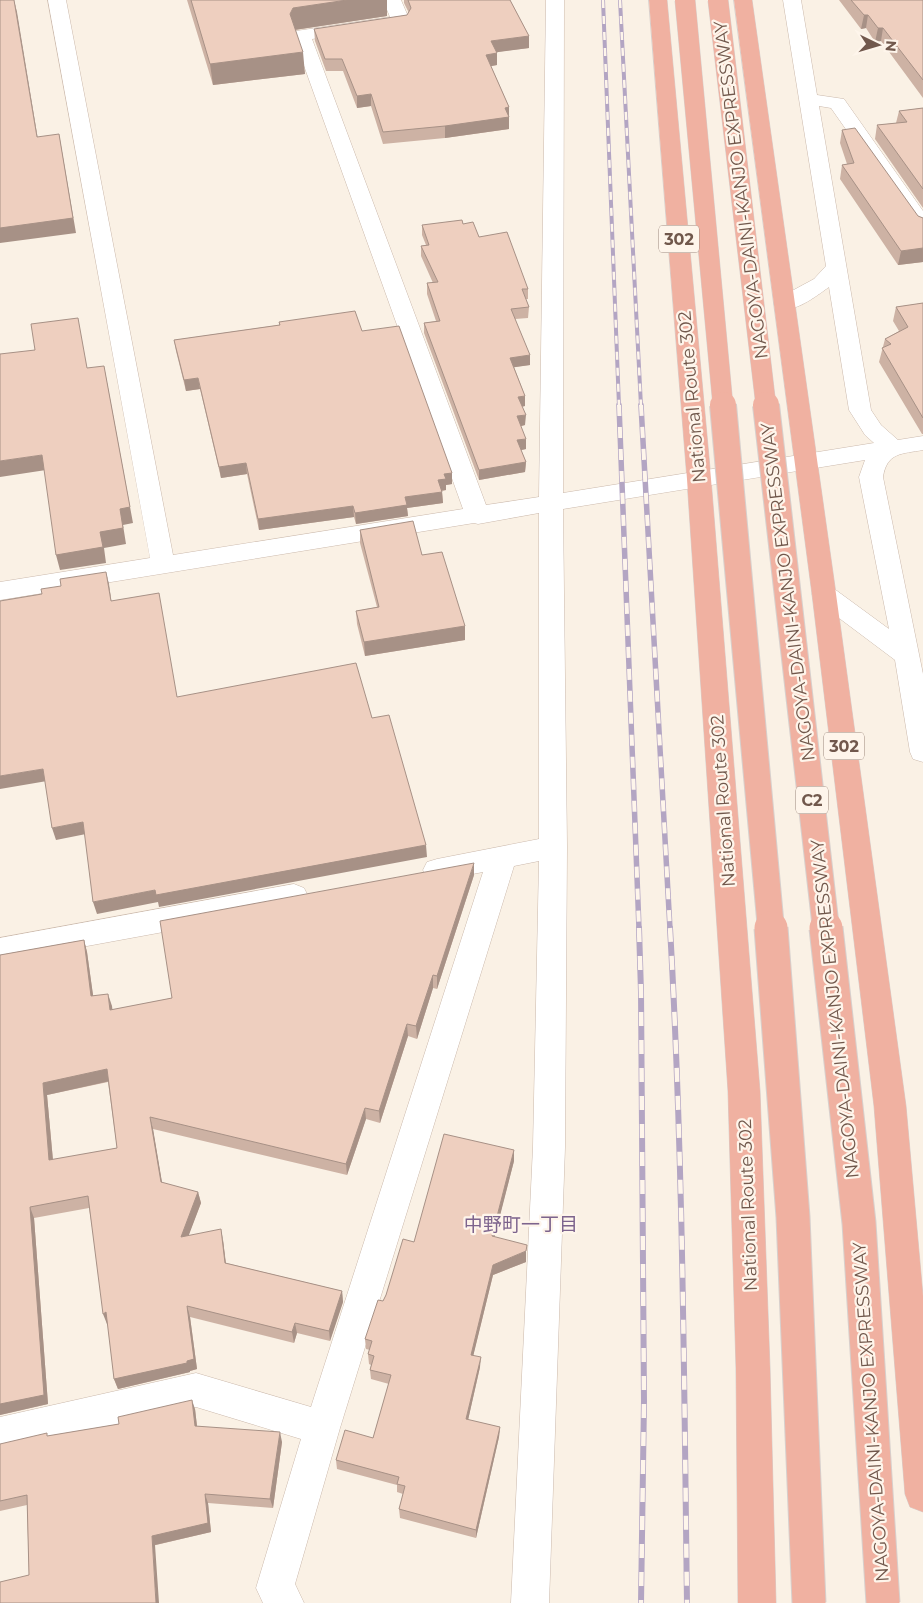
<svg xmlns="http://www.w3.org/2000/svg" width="923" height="1603" viewBox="0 0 923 1603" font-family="Montserrat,'Noto Sans JP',sans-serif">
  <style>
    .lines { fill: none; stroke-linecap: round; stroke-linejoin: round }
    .minor-casing { stroke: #cbb9ac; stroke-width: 1 }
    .highway-casing { stroke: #d7d0cd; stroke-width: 1 }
    .minor { fill: #fff; fill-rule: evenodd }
    .highway { fill: #f0b1a1; fill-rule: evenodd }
    .rail-far2-casing { stroke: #b3a5c3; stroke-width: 4 }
    .rail-far1-casing { stroke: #b3a5c3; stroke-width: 5.5 }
    .rail-casing { stroke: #b3a5c3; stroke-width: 6 }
    .rail-far2 { stroke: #fef5eb; stroke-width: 2.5; stroke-dasharray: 8; stroke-linecap: butt }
    .rail-far1 { stroke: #fef5eb; stroke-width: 4; stroke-dasharray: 11; stroke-linecap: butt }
    .rail { stroke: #fef5eb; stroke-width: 4.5; stroke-dasharray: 14; stroke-linecap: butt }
    .highway-bridge-far2-casing { stroke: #d7d0cd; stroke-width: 21; stroke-linecap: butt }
    .highway-bridge-far1-casing { stroke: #d7d0cd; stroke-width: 28; stroke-linecap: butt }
    .highway-bridge-casing { stroke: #d7d0cd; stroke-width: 35; stroke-linecap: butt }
    .highway-bridge-far2 { stroke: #f0b1a1; stroke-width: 20 }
    .highway-bridge-far1 { stroke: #f0b1a1; stroke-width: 26 }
    .highway-bridge { stroke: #f0b1a1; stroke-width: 33 }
    .wall { fill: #cdb2a4; fill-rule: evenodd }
    .shaded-wall { fill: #a79186 }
    .building { fill: #eecfbf; stroke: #a79186; fill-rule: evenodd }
    .labels { text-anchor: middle; stroke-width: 4.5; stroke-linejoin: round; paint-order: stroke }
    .shield { fill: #fef5eb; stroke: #9b877c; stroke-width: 1 }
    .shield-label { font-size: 16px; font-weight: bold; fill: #71584c }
    .street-label { font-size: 18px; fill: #71584c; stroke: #fef5eb }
    .neighbourhood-label { font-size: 19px; fill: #7d648d; stroke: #fef5eb }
  </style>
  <rect width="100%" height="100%" fill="#faf1e5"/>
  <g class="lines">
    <!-- minor casing -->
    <g class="minor-casing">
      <path id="minor" d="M48,0H66L173,555L463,509L293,35L296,31L390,17L383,0H401L410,21L407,25L401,26L312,39L486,505L539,497L546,0H564L563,493L874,443L865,435L849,410L829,287C815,297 795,313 777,309L774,304L777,299L814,279L826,266L783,0H801L817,95L844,99L923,211V231L916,229L831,108L819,106L871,410L881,425L898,440L923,436V450C902,454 887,452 883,477L923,674V762L913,759L910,752L895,660L815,600L812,594L815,588L824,585L833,588L889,629L859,477L865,460L563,509L567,847L565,1147L549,1603H511L533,1147L539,861L514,866L340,1428L295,1584L304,1603H263L256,1588L301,1439L196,1407L0,1453V1417L196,1373L311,1407L483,872L437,881L427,878L423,870L427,862L437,859L539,839V513L478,524L474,523L0,600V582L150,558Z
        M294,884L304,888L308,896L304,904L294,908L0,962V938Z"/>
    </g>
    <!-- highway casing -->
    <g class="highway-casing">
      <path id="highway" d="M649,0H667L711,479L760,1091L770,1368L776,1603H738L736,1368L728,1091L687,479Z
        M734,0H752L836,594L906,1106L923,1296V1512L910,1507L905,1494L874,1106L812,594Z"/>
    </g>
    <!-- minor -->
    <use href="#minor" class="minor"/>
    <!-- highway -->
    <use href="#highway" class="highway"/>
    <!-- rail-far2 casing -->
    <g class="rail-far2-casing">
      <path id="rail-far2" d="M603,0L619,406
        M620,0L641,406"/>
    </g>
    <!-- rail-far1 casing -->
    <g class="rail-far1-casing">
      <path id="rail-far1" d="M619,405L639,929
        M641,405L670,929"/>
    </g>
    <!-- rail casing -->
    <g class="rail-casing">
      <path id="rail" d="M639,928L641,992L644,1401L641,1603
        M670,928C683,1153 684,1378 687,1603"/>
    </g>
    <!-- rail-far2 -->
    <use href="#rail-far2" class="rail-far2"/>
    <!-- rail-far1 -->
    <use href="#rail-far1" class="rail-far1"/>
    <!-- rail -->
    <use href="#rail" class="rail"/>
    <!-- highway-bridge-far2 casing -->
    <g class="highway-bridge-far2-casing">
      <path id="highway-bridge-far2" d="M685,0L723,406
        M718,0L766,406"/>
    </g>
    <!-- highway-bridge-far1 casing -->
    <g class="highway-bridge-far1-casing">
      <path id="highway-bridge-far1" d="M723,405L771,929
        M766,405L826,929"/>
    </g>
    <!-- highway-bridge casing -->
    <g class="highway-bridge-casing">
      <path id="highway-bridge" d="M771,928L793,1217L809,1603
        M826,928L859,1223L883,1603"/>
    </g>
    <!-- highway-bridge-far2 -->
    <use href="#highway-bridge-far2" class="highway-bridge-far2"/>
    <!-- highway-bridge-far1 -->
    <use href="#highway-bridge-far1" class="highway-bridge-far1"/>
    <!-- highway-bridge -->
    <use href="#highway-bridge" class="highway-bridge"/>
  </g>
  <!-- wall -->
  <path class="wall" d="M187,0H387V16L295,30L305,74L213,85Z
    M404,0H510L529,36V48L496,52L497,65L491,66L509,107V129L445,138L383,144L371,106L357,108L343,71H326L315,41L314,29L407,15L409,13L404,3Z
    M839,0H923V98L881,41L875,42L866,28L861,29Z
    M923,108V208L875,139L877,125L896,123L899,111Z
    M842,130L918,216L923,218V262L898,265L840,179L842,165L847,164L840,143Z
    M463,224L479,237L528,289V299H526L529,307L528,318L515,319L530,365L514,367L525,396V406L522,407L525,425L521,426L526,449L521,450L526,462L525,472L479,480L424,333V323L436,321L427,294V283H433L421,256V246L426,245L422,235V225Z
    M923,303V434H922L879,362L885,339L899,331L893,321L896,307Z
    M279,322L362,331L452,473V484L446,485V490L442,491L443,503L407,508L408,516L356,524L354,517L259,530L247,474L221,478L200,389L186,391L176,351L174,340L279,325Z
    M360,530L422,555L465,626V640L365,656L357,624L356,611L377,607L360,543Z
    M474,875L437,989L433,988L417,1039L408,1036L380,1123L366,1119L347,1175L153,1129L162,1183L198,1192L201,1203L188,1236L223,1240L226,1263L342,1291L343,1302L330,1341L297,1333L294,1343L190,1317L197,1369L190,1371V1372L118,1389L114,1379L108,1324H107L89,1208L34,1218L48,1404L0,1415V955L84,940L87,952L93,996L112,1006V1010L172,998ZM108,1082L117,1148L53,1160L47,1095Z
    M514,1150V1161L494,1237L526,1262L493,1275L473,1356L480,1367L468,1420L500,1427L499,1437L476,1538L400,1518L399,1509L403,1494L397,1492V1485L337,1469L336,1460L373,1438L389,1384L371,1379L370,1370L371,1365L369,1364L368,1354L370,1350L366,1349L365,1339L383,1301L414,1242Z
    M195,1409L197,1426L282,1442L273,1508L208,1503L211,1532L29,1575L27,1505L0,1511V1444L119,1424Z"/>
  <!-- shaded-wall -->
  <path class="shaded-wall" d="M14,0L17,12L40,152L37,137Z
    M347,0H387V16L294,30L290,14L293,8Z
    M864,15H868L866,28L861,29Z
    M878,28H883L881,41L875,42Z
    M529,36V48L491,53V41Z
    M303,52L305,74L213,85L210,64Z
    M497,53V65L486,67V55Z
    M371,94V106L357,108V96Z
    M509,107V129L445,138V126L505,108Z
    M59,134L76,233L0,243V228Z
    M923,248V262L898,265L901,251Z
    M530,355V365L509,368L510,358Z
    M104,366L133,523L123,525L126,544L104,548L106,563L60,570L56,555L120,509Z
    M198,378L200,389L186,391L184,380Z
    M525,396V406L518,407V397Z
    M526,415L525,425L517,427V416Z
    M526,439V449L517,451V440Z
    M42,455L46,470L0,477V461Z
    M526,462L525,472L479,480V470Z
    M246,463L247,474L221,478L219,467Z
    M452,473V484L446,485V490L438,491V480L444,474Z
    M442,492L443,503L407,508L408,516L356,524L355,513L405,497Z
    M353,506L354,517L259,530L258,519Z
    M106,572L109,584L113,613L111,601Z
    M465,626V640L365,656L364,642Z
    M43,769L47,781L0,789V776Z
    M83,822L86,834L56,840L52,828Z
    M426,845L427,857L159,907L158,902L97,914L93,902L155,890Z
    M474,863V875L437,989V976Z
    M84,940L87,952L95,1009L91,996Z
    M433,975V988L417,1039L416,1026Z
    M108,994L112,1006L114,1022L110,1010Z
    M407,1024L408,1036L380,1123L379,1111Z
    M107,1069L110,1081L47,1095L54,1172L49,1160L43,1083Z
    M365,1108L366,1119L347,1175L346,1164Z
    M150,1117L153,1129L164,1194L161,1182Z
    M514,1150V1161L492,1247V1236Z
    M198,1192L201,1203L184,1248L181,1237Z
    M30,1207L34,1218L48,1404L0,1415V1404Z
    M221,1229L223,1240L227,1274L225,1263Z
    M526,1251V1262L493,1275L471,1365V1355L493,1265Z
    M342,1291L343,1302L330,1341L329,1331Z
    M187,1306L190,1317L197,1369L190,1371V1372L118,1389L114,1379Z
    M106,1312L110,1323L107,1324L103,1314Z
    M295,1323L297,1333L294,1343L292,1332Z
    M481,1357L480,1367L466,1429V1419Z
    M192,1400L195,1409L198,1435L195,1426Z
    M500,1427L499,1437L476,1538V1530Z
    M280,1432L282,1442L273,1508L270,1499Z
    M205,1494L208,1503L211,1532L155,1545L159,1603H156L152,1536Z"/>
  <!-- building -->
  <path class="building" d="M0,0H14L37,137L59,134L73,218L0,228Z
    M191,0H347L293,8L290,14L303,52L210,64Z
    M408,0H510L529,36L491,41L497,53L486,55L509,107L505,108L509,117L445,126L383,132L371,94L357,96L342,59H325L314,29L407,15L411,8Z
    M851,0H923V80L883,28H878L868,15H864Z
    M923,108V189L877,125L907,122L899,111Z
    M855,128L918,216L923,218V248L901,251L842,165L854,163L842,130Z
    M462,220L463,224L473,222L479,237L507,232L528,289H522L529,307L511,309L530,355L510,358L525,396L518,397L526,415L517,416L526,439L517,440L526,462L479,470L424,323L440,321L427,283L438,282L421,246L429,245L422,225Z
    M923,303V418L882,348L891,344L885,339L908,327L896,307Z
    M355,311L362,331L399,326L452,473L444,474L446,479L438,480L442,492L405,497L407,505L355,513L353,506L258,519L246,463L219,467L198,378L184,380L174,340L280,325L279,322Z
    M78,318L87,368L104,366L130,507L120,509L123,528L100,532L103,547L56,555L42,455L0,461V354L35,350L31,324Z
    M413,521L422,555L442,552L465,626L364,642L356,611L379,607L360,530Z
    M106,572L111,601L159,593L177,697L356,663L372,718L389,715L426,845L156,895L155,890L93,902L83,822L52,828L43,769L0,776V601L42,594L41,589L61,586L60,579Z
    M474,863L437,976L433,975L416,1026L407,1024L379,1111L365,1108L346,1164L150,1117L161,1182L198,1192L181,1237L221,1229L225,1263L342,1291L329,1331L295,1323L292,1332L187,1306L194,1359L187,1361V1363L114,1379L106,1312L103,1314L88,1196L30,1207L44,1395L0,1404V955L84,940L91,996L108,994L110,1010L172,998L160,921ZM107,1069L117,1148L49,1160L43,1083Z
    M444,1134L514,1150L492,1236L527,1245L526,1251L493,1265L471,1355L481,1357L466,1419L500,1427L476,1530L399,1509L405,1486L397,1484L399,1477L336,1460L345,1430L373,1438L391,1375L370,1370L374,1356L368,1354L372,1341L365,1339L378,1300L383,1301L386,1295L403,1239L414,1242Z
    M192,1400L195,1426L280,1432L270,1499L205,1494L208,1523L152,1536L156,1603H0V1582L29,1575L27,1495L0,1501V1444L47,1433V1436L119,1424L118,1417Z"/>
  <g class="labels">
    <!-- shield labels -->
    <g class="shield">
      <rect x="659" y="225.5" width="40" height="27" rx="4"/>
      <rect x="824" y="732.5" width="40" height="27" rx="4"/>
      <rect x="796" y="786.5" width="32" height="27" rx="4"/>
    </g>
    <g class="shield-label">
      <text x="679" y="245">302</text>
      <text x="844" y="752">302</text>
      <text x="812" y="806">C2</text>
    </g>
    <!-- street labels -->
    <g class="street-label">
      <text transform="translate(741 190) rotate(-97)" y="6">NAGOYA-DAINI-KANJO EXPRESSWAY</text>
      <text transform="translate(692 397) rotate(-95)" y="6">National Route 302</text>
      <text transform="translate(788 592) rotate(-97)" y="6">NAGOYA-DAINI-KANJO EXPRESSWAY</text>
      <text transform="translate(723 801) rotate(-94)" y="6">National Route 302</text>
      <text transform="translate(835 1009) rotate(-96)" y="6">NAGOYA-DAINI-KANJO EXPRESSWAY</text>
      <text transform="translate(748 1205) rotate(-92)" y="6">National Route 302</text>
      <text transform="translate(871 1412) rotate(-94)" y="6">NAGOYA-DAINI-KANJO EXPRESSWAY</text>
    </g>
    <!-- neighbourhood labels -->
    <g class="neighbourhood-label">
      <text x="521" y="1231">中野町一丁目</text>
    </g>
  </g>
  <!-- north arrow -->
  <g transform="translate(878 45) rotate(95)" stroke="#fef5eb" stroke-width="4" paint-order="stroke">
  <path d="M0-4L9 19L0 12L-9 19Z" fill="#71584c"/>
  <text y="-8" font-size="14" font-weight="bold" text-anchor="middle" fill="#71584c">N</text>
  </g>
</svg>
